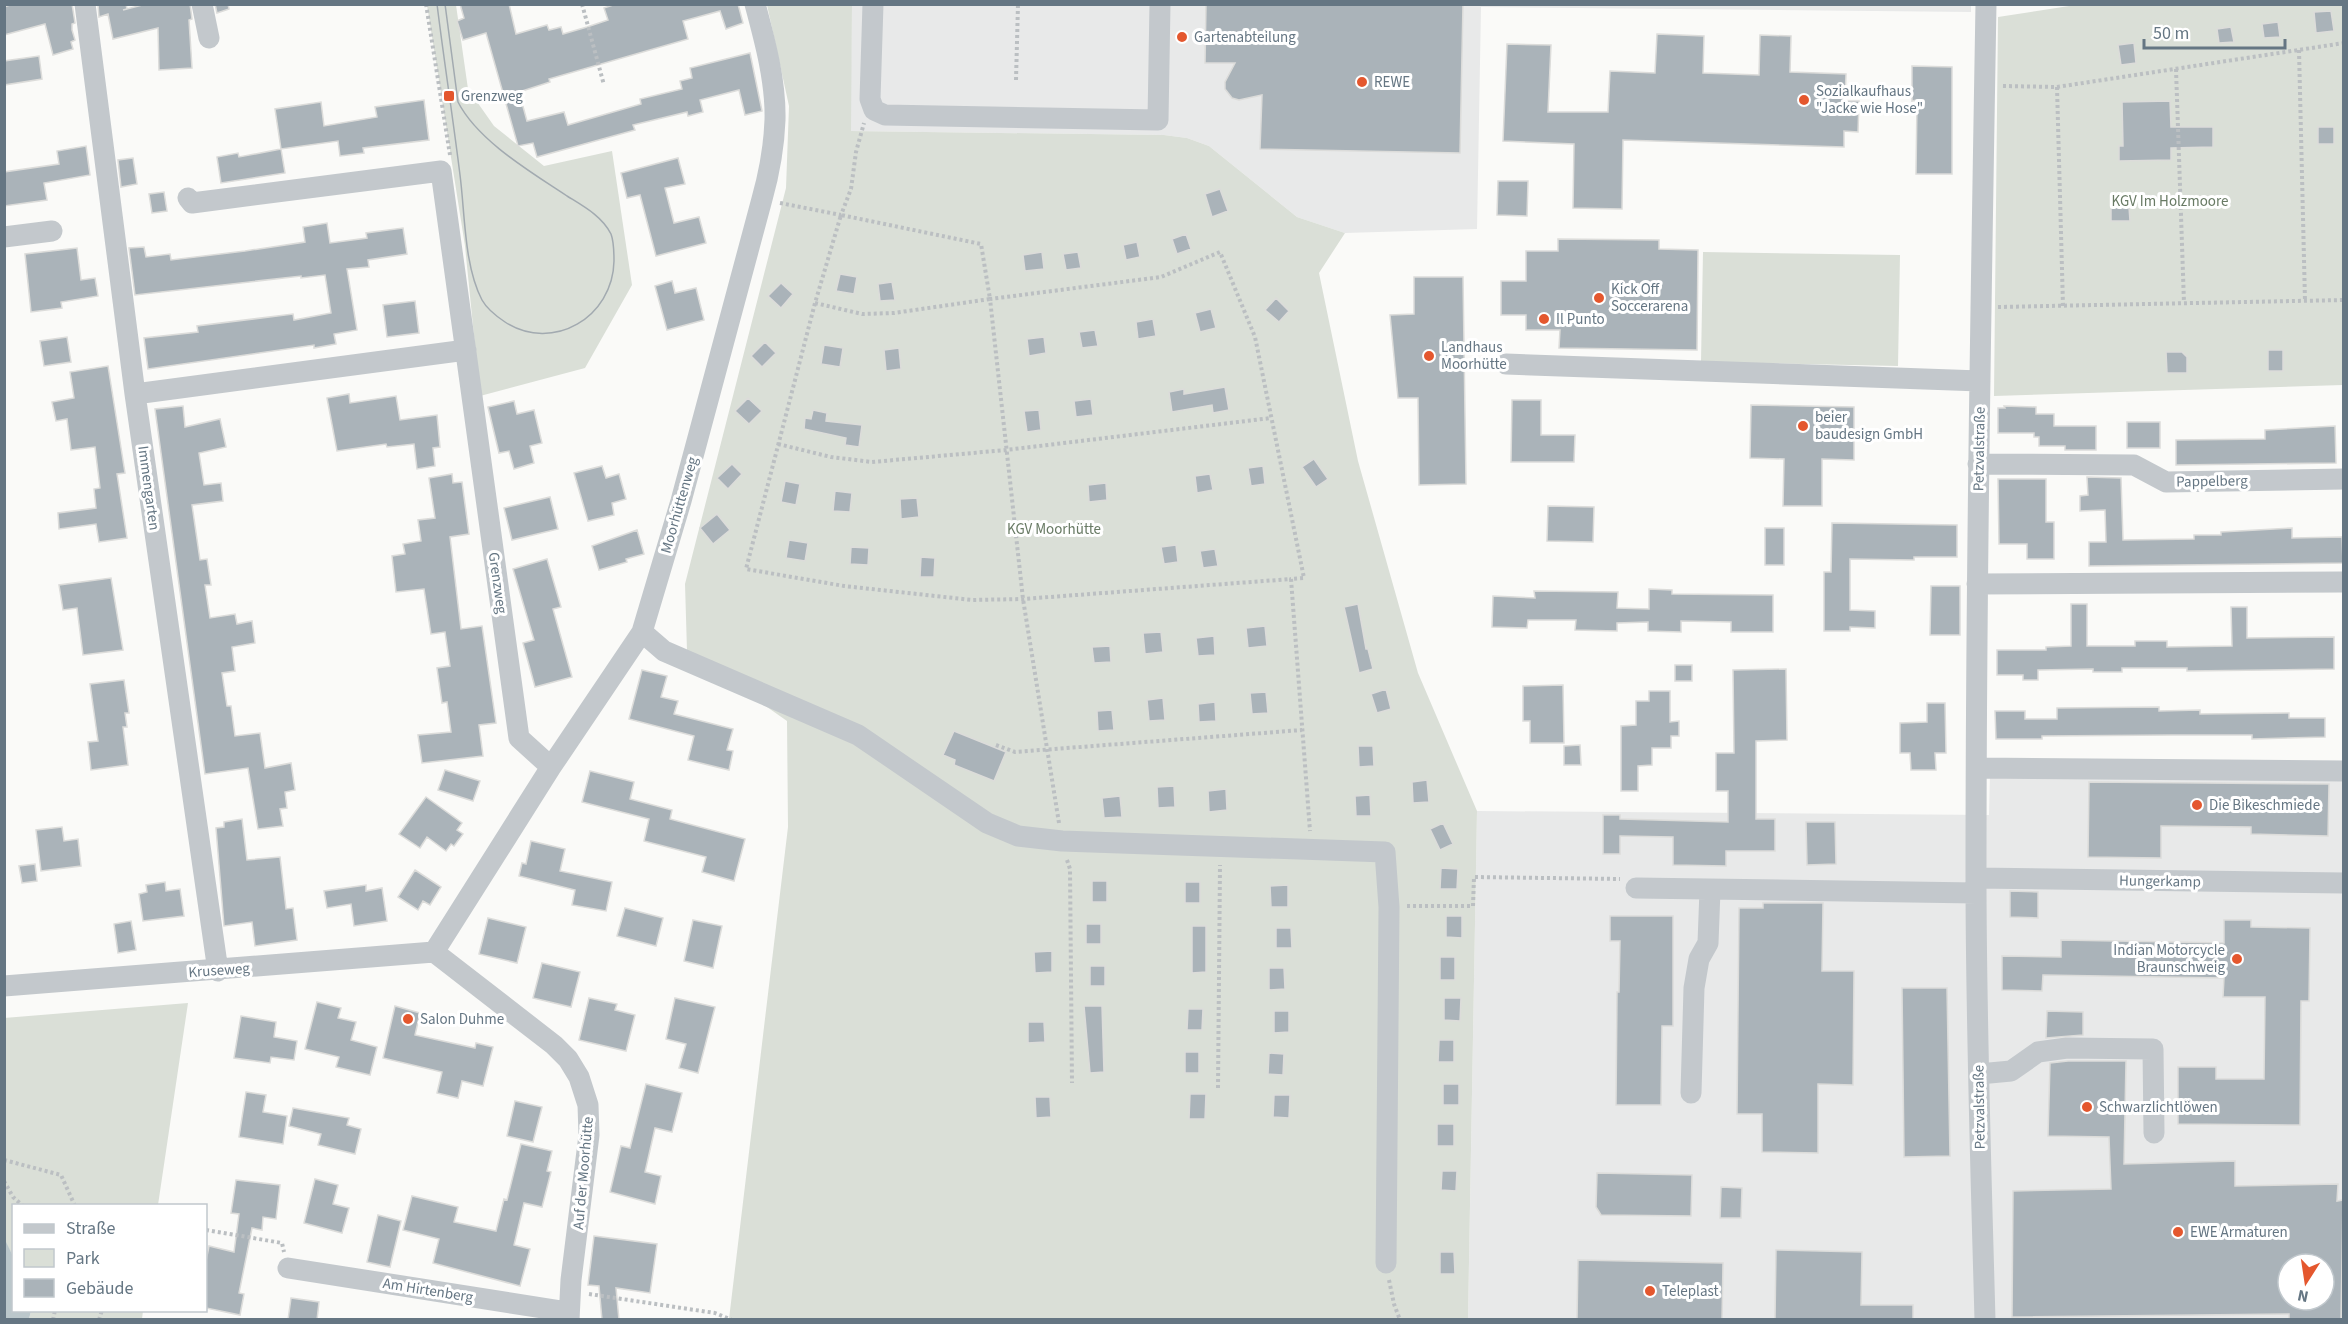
<svg xmlns="http://www.w3.org/2000/svg" width="2348" height="1324" viewBox="0 0 2348 1324" font-family="'Source Sans 3',sans-serif">
  <style>
    .built { fill: #e8e9e9; fill-rule: evenodd }
    .green { fill: #dadfd7 }
    .water { fill: #bbc7cb }
    .building { fill: #aab3b9; stroke: #dcdcda; stroke-width: 1.5; fill-rule: evenodd }
    .lines { fill: none; stroke-linecap: round; stroke-linejoin: round }
    .path { stroke: #bbbfc2; stroke-width: 4; stroke-dasharray: 3 3; stroke-linecap: butt }
    .minor { stroke: #c3c8cc; stroke-width: 21 }
    .tram { stroke: #a2aab0; stroke-width: 1.5 }
    .poi-dot { fill: #e4572e; stroke: #fff; stroke-width: 2 }
    .labels { text-anchor: middle; stroke-width: 6; stroke-linejoin: round; paint-order: stroke }
    .poi-label { font-size: 15px; fill: #657683; stroke: #fff; text-anchor: start }
    .park-label { font-size: 15px; fill: #687a64; stroke: #fff }
    .street-label { font-size: 15px; fill: #657683; stroke: #fff }
  </style>
  <rect width="100%" height="100%" fill="#fafaf8"/>
  <!-- built -->
  <path class="built" d="M852,5H1971V12L1481,7L1477,229L1345,233L1297,217L1209,146L1187,138L1164,135L850,131Z
    M1990,774L2343,778V1319L1468,1320L1477,811L1989,815ZM2288,1264H2324V1300H2288Z"/>
  <!-- green -->
  <path class="green" d="M2082,4L2343,5V385L1994,396L1998,17Z
    M427,5H456L468,89L494,126L544,166L612,151L632,285L585,368L480,396L465,246Z
    M767,5H852L851,131L1164,135L1187,138L1209,146L1297,217L1345,233L1319,273L1358,461L1418,673L1477,811L1468,1319H729L788,827L787,721L687,651L685,584L786,188L789,106Z
    M1703,252L1900,255L1898,366L1701,362Z
    M188,1003L158,1205L14,1206L13,1256L4,1240V1018Z
    M31,1311V1310L143,1311L142,1319H29Z"/>
  <!-- water -->
  <path class="water" d="M5,1240L13,1256L14,1310L31,1311L29,1319H5Z"/>
  <!-- building -->
  <path class="building" d="M13,4H72L75,23L72,24V30L75,40L71,42L73,49L53,55L45,24L4,35V7Z
    M98,4H126L127,9L123,10L146,4H190L192,19L189,20L192,68L159,70L158,28L113,39L108,14L99,17Z
    M215,4H228L229,9L217,13Z
    M460,4H509L516,34L547,25L549,30L561,27L563,34L587,27L608,20L604,8L616,4H738L743,23L726,29L720,11L683,21L688,39L549,79L550,82L519,92L527,121L564,112L568,125L641,104L640,99L682,89L680,81L692,78L690,68L750,53L762,111L745,115L739,90L700,100L703,112L688,116L687,112L633,125L635,130L537,157L533,143L518,146L486,33L463,40L457,21L464,18Z
    M1206,4H1463L1460,153L1260,149L1262,95L1239,100L1232,98L1225,89V82L1235,63H1205Z
    M2331,11L2334,31L2316,33L2314,12Z
    M2278,22L2280,37L2264,38L2262,24Z
    M2231,27L2234,42L2219,43L2217,29Z
    M1657,34L1704,36L1703,73L1759,75L1760,35L1791,36L1790,72L1846,74L1845,101H1859L1858,132L1844,131V147L1623,140L1622,209L1573,208L1574,144L1503,141L1507,44L1551,45L1548,112H1608L1610,71L1655,73Z
    M2134,43L2136,63L2121,65L2118,45Z
    M39,56L42,79L4,85V61Z
    M1912,66L1952,67V174H1916L1917,100L1912,101Z
    M424,100L429,140L363,148L364,153L340,156L338,141L281,149L275,109L321,102L324,126L377,117L375,107Z
    M2170,101L2171,127H2213V147L2171,148V160L2119,161V146H2123L2122,102Z
    M2318,127H2334V144H2318Z
    M86,146L90,175L44,183L47,200L4,206V172L59,164L57,151Z
    M281,149L285,173L221,183L217,157L238,153L239,157Z
    M133,158L137,184L121,187L118,160Z
    M678,158L685,184L665,188L674,223L699,217L706,243L656,256L640,195L627,198L621,173Z
    M1498,181H1528L1527,216L1497,215Z
    M1220,189L1228,211L1212,217L1205,194Z
    M164,192L167,211L152,213L149,194Z
    M2111,206L2129,207L2130,221H2111Z
    M327,223L330,243L367,238L366,233L403,228L407,254L368,260L369,267L347,269L357,330L334,334L336,344L314,348V345L148,369L144,338L198,332L197,326L293,314L294,320L331,313L325,275L301,278V276L135,295L129,248L144,247L146,257L170,254L171,260L245,251L305,242L303,227Z
    M1186,234L1191,249L1177,254L1172,239Z
    M1558,239L1659,240V249L1698,250L1697,350L1559,348L1560,330H1526V315H1501V281H1526V251H1558Z
    M1137,242L1140,257L1126,260L1123,245Z
    M77,248L81,280L95,278L98,296L61,302L62,308L31,312L25,254Z
    M1042,252L1044,269L1025,271L1023,255Z
    M1078,252L1081,268L1066,270L1063,254Z
    M840,274L857,277L854,294L836,291Z
    M1414,277H1463L1466,484L1419,485L1418,398H1398L1390,315L1414,314Z
    M672,281L675,293L696,288L704,320L667,330L655,286Z
    M892,282L895,300L880,301L878,284Z
    M781,283L793,294L781,308L768,296Z
    M1276,298L1289,311L1279,322L1265,310Z
    M415,301L419,333L387,337L383,305Z
    M1211,309L1216,328L1200,332L1195,313Z
    M1153,319L1156,336L1138,339L1136,322Z
    M1095,330L1098,346L1082,348L1079,332Z
    M67,337L71,362L44,366L40,341Z
    M1044,337L1046,353L1029,356L1027,339Z
    M765,342L776,353L762,367L751,356Z
    M824,345L843,348L840,367L821,364Z
    M899,348L901,369L886,371L884,350Z
    M2268,350H2283V371H2268Z
    M2166,352H2182L2187,357V373H2167Z
    M108,366L125,473L117,474L127,538L99,542L96,524L59,529L58,513L96,508L94,489L100,488L95,447L71,450L67,419L56,421L52,402L74,398L70,372Z
    M1225,387L1229,410L1213,413L1212,405L1172,412L1169,392L1184,389V394Z
    M349,394L350,403L396,396L400,420L437,415L440,447L433,448L435,466L417,469L414,444L387,447L386,444L337,451L327,398Z
    M748,398L762,411L749,424L735,411Z
    M1091,399L1093,415L1076,417L1074,401Z
    M1512,400H1541V435H1575L1574,462H1511Z
    M514,401L517,414L534,410L542,443L530,446L534,463L514,469L509,451L499,453L488,407Z
    M1751,405L1854,407V460L1822,459V506H1783L1784,459L1750,458Z
    M183,406L185,427L220,419L226,447L199,453L204,485L221,483L223,501L192,505L200,560L207,559L211,585H205L210,618L235,614L237,624L252,621L255,643L232,647L235,671L222,673L227,706H231L235,736L260,733L265,768L291,763L295,790L285,792L287,808L280,809L283,826L258,829L248,768L205,774L155,409Z
    M2004,406L2036,407V414H2054V426H2096V450H2065V446H2039V437H2034V433H1998V408H2005Z
    M813,410L827,413L826,421L862,425L859,447L845,445L846,438L804,429L805,418L811,419Z
    M1039,410L1041,430L1027,432L1024,411Z
    M2127,422H2160V448H2127Z
    M2335,426L2336,463L2176,465V440L2265,439V430Z
    M1314,459L1328,479L1316,487L1302,467Z
    M732,464L742,474L728,489L717,478Z
    M602,466L606,478L619,474L626,499L612,503L614,515L588,521L574,473Z
    M1263,466L1265,484L1251,486L1248,468Z
    M452,474L453,483L462,482L469,534L450,537L461,629L482,626L496,723L479,725L483,756L422,763L418,735L451,732L447,702L442,703L437,668L450,666L445,632L431,634L424,589L396,592L392,556L405,554L403,544L421,541L418,520L435,518L429,478Z
    M1210,474L1213,490L1197,493L1195,476Z
    M2087,477L2121,478L2123,540L2194,539V535H2221V532L2292,528V538L2342,537L2343,563L2089,566V542H2106L2105,510L2080,511V496L2088,495Z
    M1998,479H2046V522H2054V559H2027V544H1999Z
    M785,481L800,484L796,505L781,502Z
    M1106,483L1107,500L1089,502L1088,485Z
    M835,491L852,493L850,512L833,511Z
    M550,497L558,529L512,540L504,508Z
    M917,498L919,517L901,519L900,499Z
    M1548,506L1594,507L1593,542L1547,541Z
    M717,514L730,530L713,544L700,528Z
    M1832,523L1957,525V557H1914V560L1850,559V610L1875,611V628L1850,627V631H1824V572H1831Z
    M1765,528H1784V565H1765Z
    M637,530L644,554L626,559L627,562L599,570L592,546Z
    M789,540L808,543L805,561L786,558Z
    M1176,545L1178,562L1164,564L1161,547Z
    M851,547L869,548L868,565L850,564Z
    M1215,549L1218,566L1203,568L1200,551Z
    M921,557L935,558L934,577H920Z
    M547,559L561,607L553,609L572,677L535,687L523,643L534,640L513,569Z
    M111,578L123,650L83,655L77,608L63,610L59,585Z
    M1931,586H1960V635H1930Z
    M1649,589L1672,590V594L1773,595V632H1731V622L1681,621V632L1648,631V622L1617,623V631L1575,630L1576,620H1528L1527,628L1492,627L1493,596L1535,598L1534,591L1618,592L1617,608L1649,609Z
    M1358,604L1366,649H1368L1373,669L1359,673L1344,607Z
    M2071,604H2087V646H2135V641H2167V647L2232,646L2231,607H2247V638L2334,637V669L2187,671V668H2122V672H2093V669L2038,670V680H2023V675H1997V650H2046V647L2071,646Z
    M1265,626L1267,646L1248,648L1246,628Z
    M1161,632L1163,652L1145,654L1143,633Z
    M1214,636L1215,655L1198,656L1196,638Z
    M1110,646L1111,662L1094,663L1092,647Z
    M1675,665H1692V681H1675Z
    M1786,669L1787,740L1756,741V819H1775V851H1726V866L1673,865V837L1620,836V854H1603V815H1620V819L1728,822V791H1716V753H1734L1733,670Z
    M642,670L667,676L661,697L678,701L674,714L733,729L727,750L733,751L729,770L688,760L694,736L629,719Z
    M124,680L129,713H125L127,727H123L128,765L91,770L88,742L98,741L90,684Z
    M1563,685L1564,743H1530V721H1523V686Z
    M1386,689L1391,709L1377,713L1371,694Z
    M1649,691H1670V722L1679,721V736H1671V748H1652V765L1638,766V791H1621V726L1636,725V701H1649Z
    M1266,692L1268,713L1252,714L1250,693Z
    M1163,698L1165,720L1149,721L1147,700Z
    M1215,702L1216,721L1199,722L1198,704Z
    M1927,703H1945L1946,753H1935L1936,770H1911L1910,753H1900V723L1927,722Z
    M2159,707V711L2200,710V714L2289,713V718H2325V737L2252,739V735H2173L2042,736V739H1996L1995,711H2025V719H2057V708Z
    M1112,710L1114,730L1098,731L1097,711Z
    M954,731L1006,752L994,781L954,765L955,760L943,755Z
    M1580,745L1581,765H1564V746Z
    M1358,746H1373L1374,766L1359,767Z
    M445,770L480,781L473,801L438,790Z
    M590,771L634,782L630,799L672,810L670,819L745,839L734,881L702,872L706,857L644,841L649,819L582,802Z
    M1427,780L1429,802L1413,803L1412,782Z
    M2089,782L2329,784L2328,836L2251,834V827L2161,826V858L2088,857Z
    M1174,786L1175,807L1158,808L1157,787Z
    M1226,789L1227,810L1209,812L1208,791Z
    M1370,795L1371,816H1356L1355,796Z
    M1120,796L1122,817L1104,818L1102,798Z
    M426,797L462,823L457,830L463,834L454,846L451,844L446,851L427,837L420,848L399,834Z
    M242,819L247,860L280,857L286,909L293,908L297,940L255,946L252,922L224,926L216,828L224,827V822Z
    M1806,822H1835L1836,864L1807,865Z
    M1443,823L1453,844L1440,850L1430,829Z
    M62,827L64,841L78,839L81,866L41,871L36,830Z
    M531,841L565,849L560,871L612,882L606,911L572,905L575,890L519,876L522,863L526,864Z
    M35,864L37,881L22,883L19,866Z
    M1441,868L1458,869L1457,889H1440Z
    M415,870L441,887L430,905L423,901L418,910L398,897Z
    M1092,881H1107V902H1092Z
    M165,882L166,891L180,889L184,916L143,921L139,894L147,892L146,885Z
    M1185,882H1200V903H1185Z
    M366,885V891L382,888L387,921L354,926L351,904L327,908L324,891Z
    M1288,885V907H1271L1270,886Z
    M2010,891L2038,892V918L2010,917Z
    M1763,903H1823L1822,971H1854L1853,1085L1818,1084V1153L1762,1152V1114H1737L1739,908H1763Z
    M625,908L663,918L656,946L617,936Z
    M1446,916H1462V938L1446,937Z
    M1610,916H1673V1026H1662L1661,1105H1616L1617,992H1619L1620,941H1610Z
    M488,918L526,927L517,963L479,954Z
    M693,920L722,926L713,968L684,961Z
    M2224,920H2251V927L2310,928L2309,1001H2301L2300,1125L2178,1124V1067H2216V1079H2264L2265,997H2223L2224,978L2043,975L2042,991L2002,990V956L2061,957V940L2224,943Z
    M131,921L136,950L118,953L114,924Z
    M1086,924H1101V944H1086Z
    M1192,926H1206V972L1192,973Z
    M1276,928H1291L1292,948H1276Z
    M1052,951V972L1035,973L1034,952Z
    M1440,957H1455V980H1440Z
    M542,963L580,972L571,1007L533,998Z
    M1090,966H1105V986H1090Z
    M1269,968H1284L1285,989L1269,990Z
    M1902,988H1947L1950,1156L1904,1157Z
    M589,998L617,1004L615,1010L635,1015L626,1051L579,1040Z
    M675,998L715,1007L698,1073L679,1068L686,1044L666,1039Z
    M1444,998H1461L1460,1021L1444,1020Z
    M317,1002L341,1008L338,1018L356,1022L351,1040L377,1047L370,1075L336,1067L339,1057L305,1049Z
    M395,1006L420,1013L415,1035L475,1048L476,1043L493,1047L483,1086L462,1081L458,1098L437,1093L442,1072L383,1058Z
    M1084,1006H1102L1104,1072L1090,1073Z
    M1188,1009H1203L1202,1030H1187Z
    M1274,1011H1289V1032L1274,1033Z
    M2047,1011L2083,1012V1035L2046,1038Z
    M241,1016L276,1022L274,1037L297,1041L294,1060L271,1057L270,1063L234,1058Z
    M1028,1022H1044L1045,1042L1028,1043Z
    M1439,1040H1454V1062H1438Z
    M1185,1052H1199V1073H1185Z
    M1269,1053L1284,1054L1283,1075L1268,1074Z
    M2068,1061H2126L2124,1164L2235,1161V1186L2338,1184L2337,1201L2343,1200L2341,1320H2289V1314L2012,1317L2013,1191L2111,1189L2109,1137L2048,1136L2050,1063ZM2288,1264H2324V1300H2288Z
    M646,1084L682,1093L672,1132L655,1128L645,1172L661,1176L655,1204L610,1192L621,1146L630,1148Z
    M1443,1084H1459V1105H1443Z
    M246,1092L266,1095L263,1112L287,1116L283,1144L239,1137Z
    M1190,1094H1206L1205,1119H1189Z
    M1274,1095H1290L1289,1118L1273,1117Z
    M1035,1097H1050L1051,1117L1036,1118Z
    M515,1101L542,1107L533,1142L507,1136Z
    M293,1108L349,1118L347,1125L361,1129L355,1154L318,1145L321,1134L289,1126Z
    M1437,1124H1454V1146H1437Z
    M521,1144L552,1151L547,1171L551,1172L542,1207L524,1203L514,1245L530,1249L520,1286L433,1263L439,1239L403,1230L412,1196L458,1207L454,1222L496,1231L504,1199L507,1200Z
    M1442,1171H1457L1456,1191L1441,1190Z
    M1597,1173L1692,1175L1691,1216L1601,1215L1596,1207Z
    M315,1179L338,1185L333,1204L349,1208L342,1233L304,1223Z
    M236,1180L280,1185L276,1219L263,1217L262,1230L252,1228L239,1293L244,1294L240,1315L206,1308V1261L209,1246L234,1252L239,1214L231,1213Z
    M1721,1187L1742,1188L1741,1218H1720Z
    M378,1215L401,1221L390,1267L367,1262Z
    M594,1236L657,1244L650,1293L616,1288L619,1320H602L599,1286L588,1285Z
    M1776,1250L1862,1252L1861,1305H1913V1320H1775Z
    M1440,1252H1454L1455,1274H1440Z
    M1578,1260L1723,1263L1722,1320H1577Z
    M291,1298L319,1302L317,1320H288Z"/>
  <g class="lines">
    <!-- path -->
    <path class="path" d="M426,4L450,155
      M582,4L604,85
      M2299,50L2305,301
      M2176,69L2184,303
      M1016,80L1018,4
      M2003,86L2057,87L2344,43
      M2057,87L2063,306
      M780,203L841,215L851,189L856,152L864,123
      M815,303L862,314L894,313L990,299L981,244L841,215L815,303L746,569L844,586L972,600L1023,599L1291,579
      M1998,307L2344,300
      M778,444L831,457L872,462L1006,450L1271,418
      M996,745L1015,752L1302,730
      M1059,823L1023,599L990,299L1161,277L1220,252L1255,337L1304,578L1291,579L1310,831
      M1067,860L1070,869L1072,1083
      M1407,906H1473L1474,877L1620,879
      M1218,1088L1220,865
      M4,1160L61,1175L75,1206
      M4,1181L13,1197L23,1206
      M206,1230L282,1243L284,1252
      M1389,1280L1394,1304L1400,1320
      M589,1294L715,1313L732,1320
      M53,1320L55,1310
      M99,1320L102,1310"/>
    <!-- minor -->
    <path class="minor" d="M85,4L135,394L218,971
      M202,4L209,38
      M873,4L870,99L874,110L885,115L1158,120L1160,4
      M188,198L192,203L441,171L519,738L551,767
      M4,237L52,231
      M1506,364L1980,381
      M135,394L466,350
      M1978,464L2134,465L2166,482L2344,479
      M1977,584L2344,582
      M642,632L664,651L858,735L987,823L1018,836L1062,841L1385,852L1389,907L1386,1263
      M1977,768L2344,771
      M1976,878L2344,883
      M1636,888L1976,893
      M434,952L551,767L642,632L681,501L762,199C769,174 774,147 775,120C776,82 765,41 755,4
      M434,952L554,1045L568,1059L579,1077L588,1105L589,1135L571,1280L569,1320
      M4,986L434,952
      M1979,1074L2011,1071L2038,1052L2067,1048L2153,1049L2154,1133
      M1691,1093L1694,988L1699,959L1708,943L1710,890
      M288,1268L568,1312
      M1985,1320C1981,1172 1976,1024 1976,877C1976,586 1981,295 1986,4"/>
    <!-- tram -->
    <path class="tram" d="M437,4C444,61 453,118 460,175C465,213 464,266 482,300C487,309 496,316 505,322C553,353 613,317 614,261C614,253 614,242 611,234C602,216 583,206 567,196C531,172 478,141 458,102L445,4"/>
  </g>
  <!-- markers -->
  <g class="poi-dot">
    <circle cx="1182" cy="37" r="6"/>
    <circle cx="1362" cy="82" r="6"/>
    <rect x="443" y="90" width="12" height="12" rx="3"/>
    <circle cx="1804" cy="100" r="6"/>
    <circle cx="1599" cy="298" r="6"/>
    <circle cx="1544" cy="319" r="6"/>
    <circle cx="1429" cy="356" r="6"/>
    <circle cx="1803" cy="426" r="6"/>
    <circle cx="2197" cy="805" r="6"/>
    <circle cx="2237" cy="959" r="6"/>
    <circle cx="408" cy="1019" r="6"/>
    <circle cx="2087" cy="1107" r="6"/>
    <circle cx="2178" cy="1232" r="6"/>
    <circle cx="1650" cy="1291" r="6"/>
  </g>
  <g class="labels">
    <!-- poi labels -->
    <g class="poi-label">
      <text x="1194" y="42">Gartenabteilung</text>
      <text x="1374" y="87">REWE</text>
      <text x="1816" y="96">Sozialkaufhaus<tspan x="1816" dy="17">"Jacke wie Hose"</tspan></text>
      <text x="461" y="101">Grenzweg</text>
      <text x="1611" y="294">Kick Off<tspan x="1611" dy="17">Soccerarena</tspan></text>
      <text x="1556" y="324">Il Punto</text>
      <text x="1441" y="352">Landhaus<tspan x="1441" dy="17">Moorhütte</tspan></text>
      <text x="1815" y="422">beier<tspan x="1815" dy="17">baudesign GmbH</tspan></text>
      <text x="2209" y="810">Die Bikeschmiede</text>
      <text x="2225" y="955" text-anchor="end">Indian Motorcycle<tspan x="2225" dy="17">Braunschweig</tspan></text>
      <text x="420" y="1024">Salon Duhme</text>
      <text x="2099" y="1112">Schwarzlichtlöwen</text>
      <text x="2190" y="1237">EWE Armaturen</text>
      <text x="1662" y="1296">Teleplast</text>
    </g>
    <!-- park labels -->
    <g class="park-label">
      <text x="2170" y="206">KGV Im Holzmoore</text>
      <text x="1054" y="534">KGV Moorhütte</text>
    </g>
    <!-- street labels -->
    <g class="street-label">
      <text transform="translate(1979 449) rotate(-89)" y="5">Petzvalstraße</text>
      <text transform="translate(2212 481) rotate(-1)" y="5">Pappelberg</text>
      <text transform="translate(149 488) rotate(82)" y="5">Immengarten</text>
      <text transform="translate(679 505) rotate(-74)" y="5">Moorhüttenweg</text>
      <text transform="translate(498 583) rotate(82)" y="5">Grenzweg</text>
      <text transform="translate(2160 881) rotate(1)" y="5">Hungerkamp</text>
      <text transform="translate(219 970) rotate(-4)" y="5">Kruseweg</text>
      <text transform="translate(1979 1107) rotate(-91)" y="5">Petzvalstraße</text>
      <text transform="translate(583 1173) rotate(-85)" y="5">Auf der Moorhütte</text>
      <text transform="translate(428 1290) rotate(9)" y="5">Am Hirtenberg</text>
    </g>
  </g>
  <!-- border -->
  <rect width="2348" height="1324" fill="none" stroke="#657683" stroke-width="12"/>
  <!-- legend -->
  <rect x="12" y="1204" width="195" height="108" fill="#ffffff" stroke="#c1c8cd" stroke-width="1.5"/>
  <rect x="24" y="1224" width="30" height="9" fill="#c3c8cc" stroke="#c1c8cd" stroke-width="1.5"/>
  <text x="66" y="1234" font-size="18" fill="#657683">Straße</text>
  <rect x="24" y="1249" width="30" height="18" fill="#dadfd7" stroke="#c1c8cd" stroke-width="1.5"/>
  <text x="66" y="1264" font-size="18" fill="#657683">Park</text>
  <rect x="24" y="1279" width="30" height="18" fill="#aab3b9" stroke="#c1c8cd" stroke-width="1.5"/>
  <text x="66" y="1294" font-size="18" fill="#657683">Gebäude</text>
  <!-- north arrow -->
  <g transform="translate(2306 1282) rotate(192)"><circle r="28" fill="#ffffff" stroke="#c1c8cd" stroke-width="1.5"/>
  <path d="M0-4.5L10 22L0 15L-10 22Z" fill="#e4572e"/>
  <text y="-9" font-size="16" font-weight="bold" text-anchor="middle" fill="#657683">N</text>
  </g>
  <!-- scale -->
  <path d="M2144 39v9h141v-9" fill="none" stroke="#657683" stroke-width="3"/>
  <text x="2153" y="39" font-size="18" fill="#657683" stroke="#ffffff" stroke-width="4.5" paint-order="stroke">50 m</text>
</svg>
